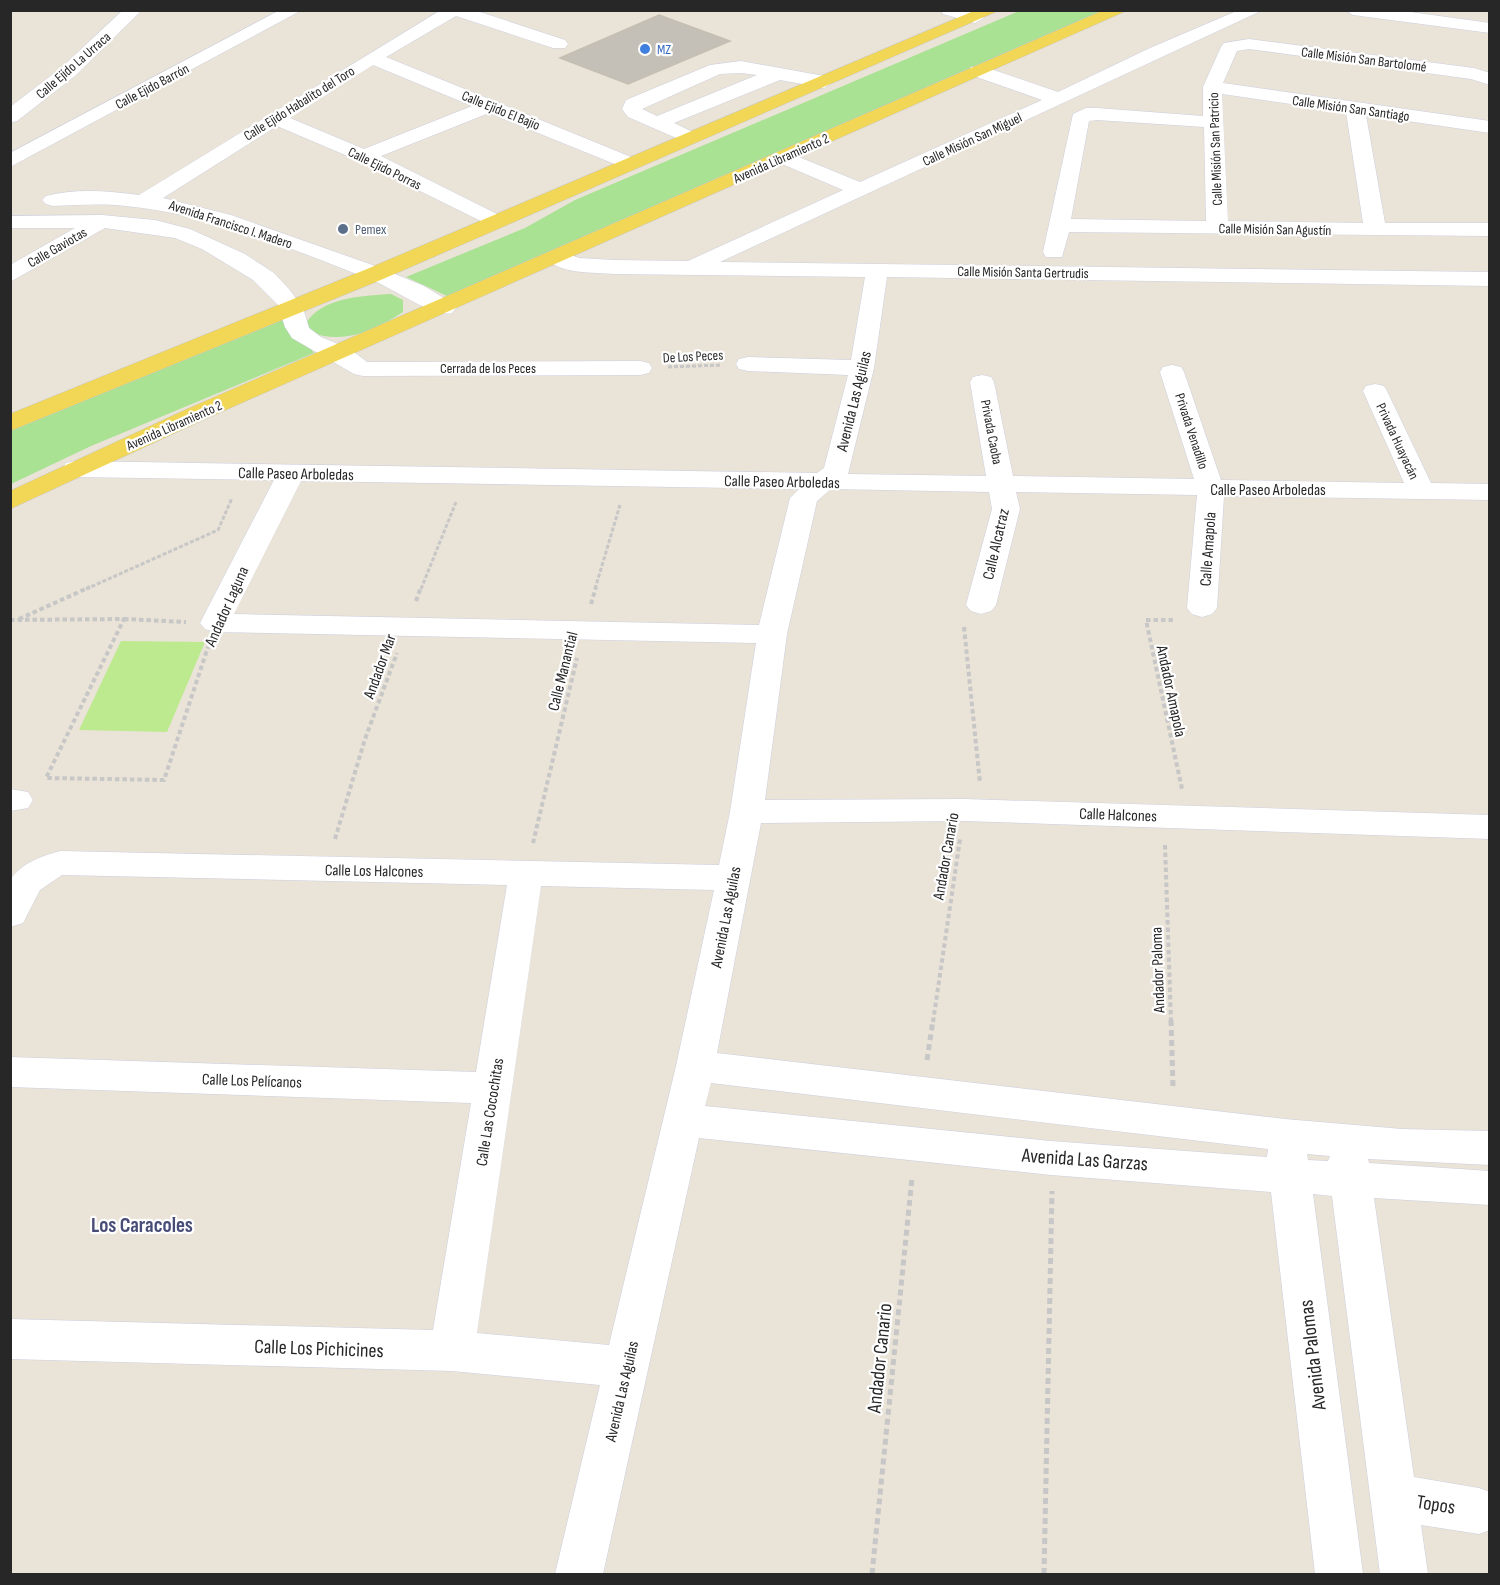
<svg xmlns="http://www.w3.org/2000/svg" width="1500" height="1585" viewBox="0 0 1500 1585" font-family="'Sofia Sans Condensed',sans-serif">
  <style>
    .green { fill: #a8e292 }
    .pitch { fill: #bdea8e }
    .building { fill: #c5c0b7; stroke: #c5bfb2; stroke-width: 1.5 }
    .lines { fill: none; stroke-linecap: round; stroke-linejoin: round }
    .minor-casing { stroke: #cdcfe0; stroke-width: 1 }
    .major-casing { stroke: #c7c7c7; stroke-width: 1 }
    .path-far2 { stroke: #c7c7c7; stroke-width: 3; stroke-dasharray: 4 2; stroke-linecap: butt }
    .path-far1 { stroke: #c7c7c7; stroke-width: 4; stroke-dasharray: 4.5 3; stroke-linecap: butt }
    .path { stroke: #c7c7c7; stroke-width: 5; stroke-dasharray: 6 4; stroke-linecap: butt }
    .minor { fill: #fff; fill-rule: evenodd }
    .major { fill: #f1d755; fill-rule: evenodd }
    .shop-dot { fill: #3f7fe0; stroke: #fff; stroke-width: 2 }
    .service-dot { fill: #5c6f8a; stroke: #fff; stroke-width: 2 }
    .labels { text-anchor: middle; stroke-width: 4.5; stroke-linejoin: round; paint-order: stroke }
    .far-shop-label { font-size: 14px; fill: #366cbe; stroke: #fff; text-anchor: start }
    .far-street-label { font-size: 14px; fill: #272727; stroke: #fff }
    .far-service-label { font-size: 14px; fill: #4e5e75; stroke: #fff; text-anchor: start }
    .street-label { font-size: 16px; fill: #272727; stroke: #fff }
    .near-street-label { font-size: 20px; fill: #272727; stroke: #fff }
    .near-neighbourhood-label { font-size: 21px; font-weight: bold; fill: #474d77; stroke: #fff }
  </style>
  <rect width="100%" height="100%" fill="#eae3d7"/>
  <!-- green -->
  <path class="green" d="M1019,11H1111L590,237L447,296L406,277L525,228L575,200Z
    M391,294L403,300V312C374,331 342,346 308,331L305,325C320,297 362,296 391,294Z
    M286,318L314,353L91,446L11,484V426Z"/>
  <!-- pitch -->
  <path class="pitch" d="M121,641L205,642L167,732L79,730Z"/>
  <!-- building -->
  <path class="building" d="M659,15L730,41L628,84L560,58Z"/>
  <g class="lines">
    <!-- minor casing -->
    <g class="minor-casing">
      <path id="minor" d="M123,10H142L75,76L17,121L10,123V107L61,68Z
        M280,10H302L10,167V153Z
        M441,10H474L565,40L568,44L565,48H553L456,16L386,57L636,159L639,163L636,167H622L489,113L381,156L501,216L504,221L501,226L493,227L357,160L277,126L163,198L231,215L378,267L424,286L452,303L456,308L452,313C434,318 394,289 374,281C295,250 211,214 126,206C102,203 77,205 53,206L46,204L42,200L46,196C75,188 110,191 139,195ZM373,65L472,106L364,149L290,118Z
        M941,10C954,10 975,7 984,18L975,23L943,14Z
        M1239,10H1263L720,262L1490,272V286L887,277L874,368L848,474L986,476L970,382L973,377L982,375L991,377L994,382L1013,476L1194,479L1160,372L1163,367L1172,365L1181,367L1184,372L1221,480L1404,483L1363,391L1366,386L1375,384L1384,386L1387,391L1431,483L1490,484V500L1224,496L1217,608L1212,614L1202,617L1192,614L1187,608L1197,495L1016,492L1020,509L996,605L991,611L981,614L971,611L966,605L992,509L989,492L831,489L817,501L787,634L765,800L964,799L1490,815V839L964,821L761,823L717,1053L1285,1119L1402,1129L1490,1131V1165L1368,1159L1369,1163L1490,1171V1205L1374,1198L1414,1477L1479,1488L1490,1492V1530L1479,1534L1421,1525L1428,1574H1380L1332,1196L1313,1194L1363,1574H1315L1271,1192L1051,1175L699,1138L603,1574H555L600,1385L452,1371L10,1359V1319L433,1330L471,1103L10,1087V1057L476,1072L507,885L62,875L40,890L23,923L10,927V880C23,862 40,857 60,851L719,865L730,812L756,643L215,632L205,629L200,623L274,480L75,477L66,475L62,469L66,463L75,461L817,473L824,468L848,375L748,371L739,369L736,364L739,359L748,357L851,360L865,277L614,274C595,272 558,275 546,257L549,252L557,250L579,258L614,260L688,261L843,190L775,161L772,157L775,153H789L860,182L1042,100L971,75L969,71L971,67H985L1058,92L1150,48ZM301,481L799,489L790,498L759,625L234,614ZM541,886L714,890L676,1066L609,1345L477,1333ZM711,1083L1268,1149L1267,1157L1051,1141L705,1106ZM1307,1154L1330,1156L1328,1161L1308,1160Z
        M1345,10H1396L1490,23V33L1353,15Z
        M1249,39L1474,68L1490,73V85L1471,79L1249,49L1237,51L1223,83L1490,121V133L1366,115L1385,223H1490V236L1069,232L1062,257H1046L1043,252L1073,114L1086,108H1097L1203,116V87L1221,47L1224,43ZM1222,94L1346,112L1363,223L1228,221ZM1097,120L1204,127L1206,221L1071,219L1089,121Z
        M741,61L824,76L833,82L824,88L780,80L674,123L697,134L700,138L697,142L690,144L628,117L622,109L626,100L710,65ZM741,73L757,75L657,116L642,109L720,74Z
        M102,215L155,220L190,229L245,254L274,273L289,289L303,308L309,328L321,337L350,349L367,362L640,361L649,363L652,368L649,373L640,375L363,376L354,374L292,338L285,327L278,305L253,280L202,249L175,238L105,228L10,282V265L75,228H10V216Z
        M10,789L28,792L33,800L28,808L10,811Z"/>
    </g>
    <!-- major casing -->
    <g class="major-casing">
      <path id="major" d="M976,10H1000L383,279L10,431V414L367,269Z
        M1104,10H1128L203,420L10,509V491L185,410Z"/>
    </g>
    <!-- path-far2 -->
    <path class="path-far2" d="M668,367L720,365
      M86,589L218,530L232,498
      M421,589L456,502
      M595,589L620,505"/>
    <!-- path-far1 -->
    <path class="path-far1" d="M416,601L421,587
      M591,604L596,587
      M19,619L90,587
      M124,619L186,622
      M10,620L124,619L46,778L164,780L208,647
      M1173,620H1146L1182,789
      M964,627L980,783
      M335,839L365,739L397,653
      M533,843L577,658
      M1165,845L1171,1022
      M933,1022L960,839"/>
    <!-- path -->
    <path class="path" d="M1171,1020L1173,1087
      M927,1060L933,1020
      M872,1574L912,1178
      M1044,1574L1052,1191"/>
    <!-- minor -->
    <use href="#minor" class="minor"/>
    <!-- major -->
    <use href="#major" class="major"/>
  </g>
  <!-- markers -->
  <circle class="shop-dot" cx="645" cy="49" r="6"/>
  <circle class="service-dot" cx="343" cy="229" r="6"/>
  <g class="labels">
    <!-- far-shop labels -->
    <g class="far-shop-label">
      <text x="657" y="54">MZ</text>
    </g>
    <!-- far-street labels -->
    <g class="far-street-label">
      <text transform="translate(1364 59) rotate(7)" y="5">Calle Misión San Bartolomé</text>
      <text transform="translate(73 65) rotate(-41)" y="5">Calle Ejido La Urraca</text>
      <text transform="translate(152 86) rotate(-28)" y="5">Calle Ejido Barrón</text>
      <text transform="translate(299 103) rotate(-32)" y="5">Calle Ejido Habalito del Toro</text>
      <text transform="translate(1351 108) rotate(8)" y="5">Calle Misión San Santiago</text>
      <text transform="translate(501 110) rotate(22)" y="5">Calle Ejido El Bajío</text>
      <text transform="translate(972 139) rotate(-25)" y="5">Calle Misión San Miguel</text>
      <text transform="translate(1215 149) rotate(-92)" y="5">Calle Misión San Patricio</text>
      <text transform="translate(781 158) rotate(-24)" y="5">Avenida Libramiento 2</text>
      <text transform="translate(385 168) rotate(26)" y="5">Calle Ejido Porras</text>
      <text transform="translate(231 224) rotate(18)" y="5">Avenida Francisco I. Madero</text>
      <text transform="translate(1275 229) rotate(1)" y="5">Calle Misión San Agustín</text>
      <text transform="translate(57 247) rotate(-30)" y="5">Calle Gaviotas</text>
      <text transform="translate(1023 272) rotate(1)" y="5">Calle Misión Santa Gertrudis</text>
      <text transform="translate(693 356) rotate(-3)" y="5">De Los Peces</text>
      <text x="488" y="373">Cerrada de los Peces</text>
      <text transform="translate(174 425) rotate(-24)" y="5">Avenida Libramiento 2</text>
      <text transform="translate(1192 431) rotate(72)" y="5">Privada Venadillo</text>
      <text transform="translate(992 432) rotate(79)" y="5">Privada Caoba</text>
      <text transform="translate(1398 441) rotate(65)" y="5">Privada Huayacán</text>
    </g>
    <!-- far-service labels -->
    <g class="far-service-label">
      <text x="355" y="234">Pemex</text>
    </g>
    <!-- street labels -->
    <g class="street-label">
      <text transform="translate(853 401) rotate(-76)" y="6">Avenida Las Aguilas</text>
      <text transform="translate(296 473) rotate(1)" y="6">Calle Paseo Arboledas</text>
      <text transform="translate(782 481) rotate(1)" y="6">Calle Paseo Arboledas</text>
      <text x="1268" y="495">Calle Paseo Arboledas</text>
      <text transform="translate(995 544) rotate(-77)" y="6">Calle Alcatraz</text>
      <text transform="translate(1207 549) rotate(-86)" y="6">Calle Amapola</text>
      <text transform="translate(226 606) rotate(-66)" y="6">Andador Laguna</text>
      <text transform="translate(379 666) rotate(-70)" y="6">Andador Mar</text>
      <text transform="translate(562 671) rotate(-76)" y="6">Calle Manantial</text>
      <text transform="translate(1172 691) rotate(78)" y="6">Andador Amapola</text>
      <text transform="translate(1118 814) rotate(2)" y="6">Calle Halcones</text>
      <text transform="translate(945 856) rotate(-80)" y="6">Andador Canario</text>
      <text transform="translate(374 870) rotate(1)" y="6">Calle Los Halcones</text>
      <text transform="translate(725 917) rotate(-79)" y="6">Avenida Las Aguilas</text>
      <text transform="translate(1157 970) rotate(-92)" y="6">Andador Paloma</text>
      <text transform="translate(252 1080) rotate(2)" y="6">Calle Los Pelícanos</text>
      <text transform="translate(489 1112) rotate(-81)" y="6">Calle Las Cocochitas</text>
      <text transform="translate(621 1391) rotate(-77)" y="6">Avenida Las Aguilas</text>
    </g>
    <!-- near-street labels -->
    <g class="near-street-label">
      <text transform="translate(1085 1159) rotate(4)" y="7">Avenida Las Garzas</text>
      <text transform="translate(319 1348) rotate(2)" y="7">Calle Los Pichicines</text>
      <text transform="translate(1312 1355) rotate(-97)" y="7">Avenida Palomas</text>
      <text transform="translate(879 1358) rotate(-84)" y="7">Andador Canario</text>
      <text transform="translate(1436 1504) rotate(9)" y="7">Topos</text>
    </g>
    <!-- near-neighbourhood labels -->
    <g class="near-neighbourhood-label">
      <text x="142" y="1232">Los Caracoles</text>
    </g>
  </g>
  <!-- border -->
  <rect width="1500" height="1585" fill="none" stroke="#272727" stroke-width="24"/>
</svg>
